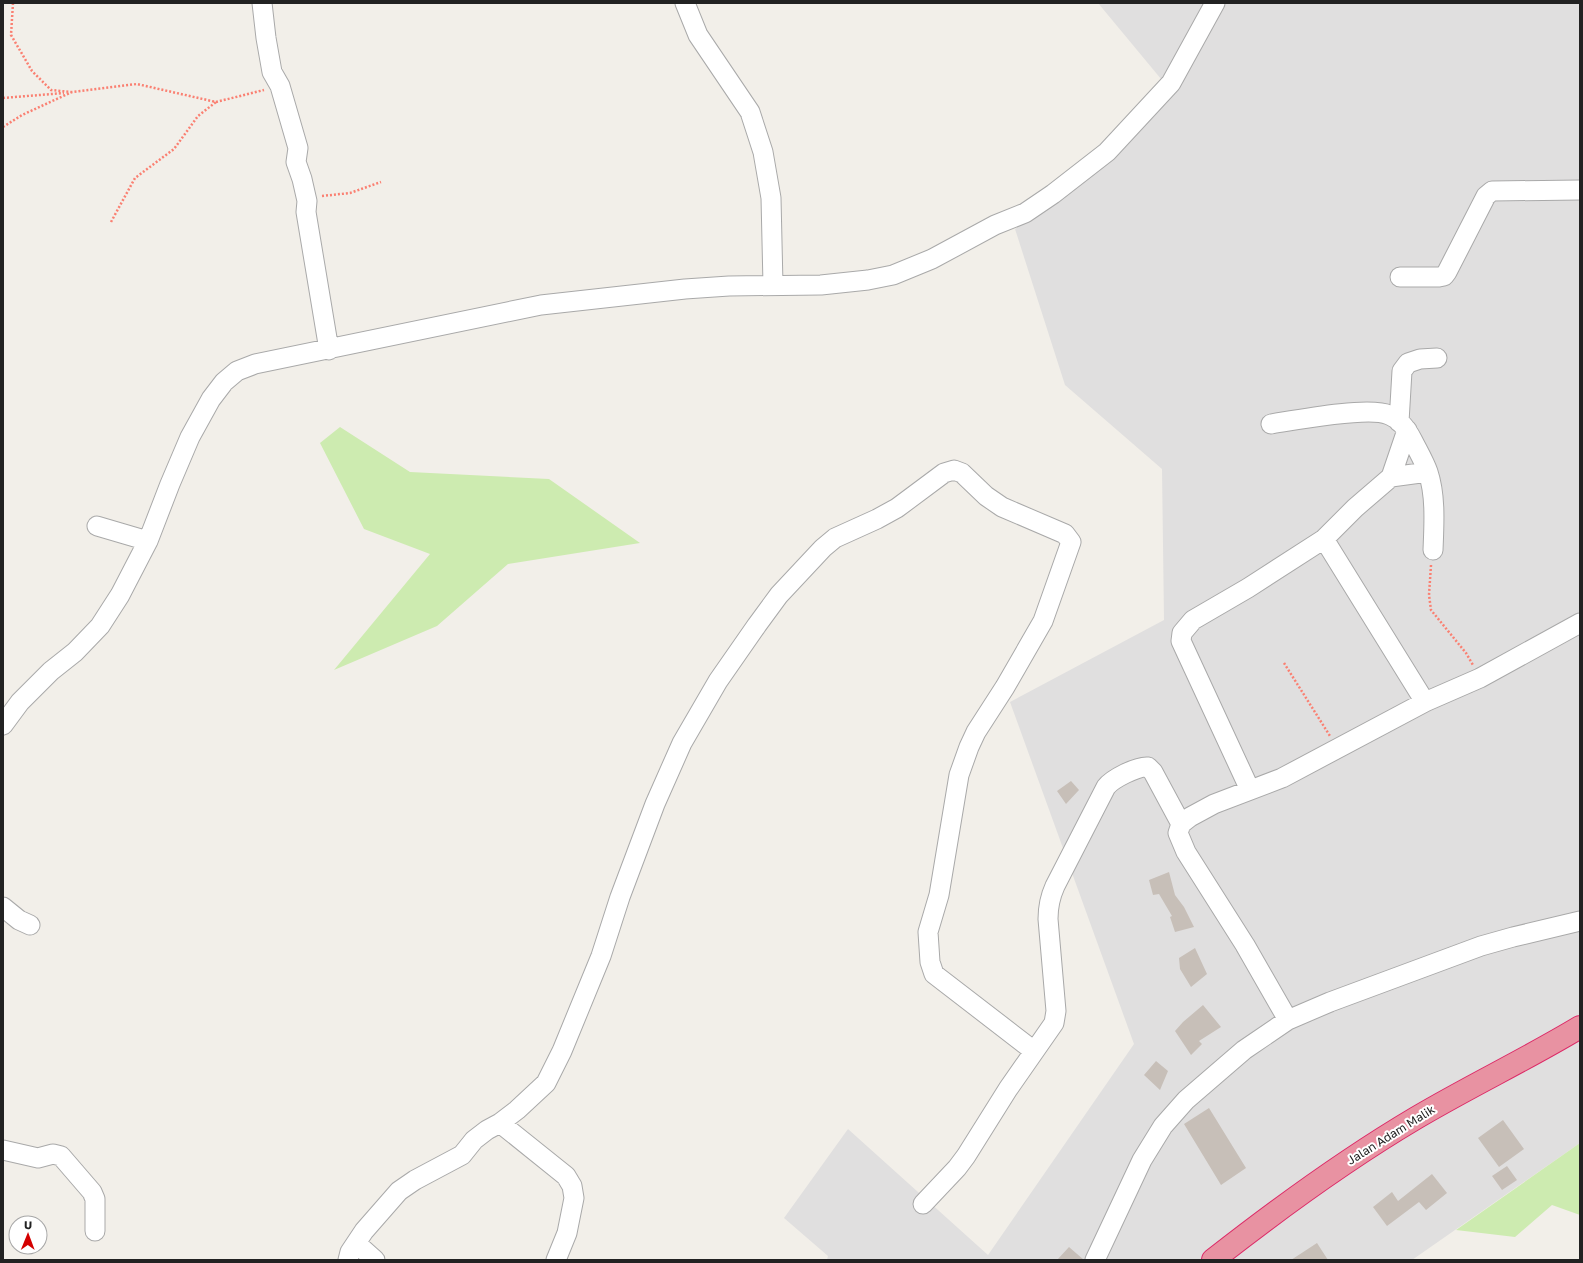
<svg xmlns="http://www.w3.org/2000/svg" width="1583" height="1263" viewBox="0 0 1583 1263" font-family="'Golos Text',sans-serif">
  <style>
    .residential { fill: #e0dfdf }
    .grass { fill: #cdebb0 }
    .building { fill: #c7bfb8 }
    .lines { fill: none; stroke-linecap: round; stroke-linejoin: round }
    .minor-casing { stroke: #a9a9a9; stroke-width: 21 }
    .highway-casing { stroke: #dc2a67; stroke-width: 24 }
    .path { stroke: #fa8072; stroke-width: 2.5; stroke-dasharray: 2 2; stroke-linecap: butt }
    .minor { stroke: #fff; stroke-width: 19 }
    .highway { stroke: #e892a2; stroke-width: 22 }
    .labels { text-anchor: middle; stroke-width: 4; stroke-linejoin: round; paint-order: stroke }
    .street-label { font-size: 12px; fill: #222; stroke: #fff }
  </style>
  <rect width="100%" height="100%" fill="#f2efe9"/>
  <!-- residential -->
  <path class="residential" d="M1098,3H1580V1143L1412,1260H827L828,1256L784,1218L848,1129L988,1255L1134,1044L1010,702L1164,620L1162,469L1065,385L1015,229L1058,200L1171,91Z"/>
  <!-- grass -->
  <path class="grass" d="M340,427L410,472L549,479L640,543L508,564L437,626L334,670L430,554L364,529L320,443Z
    M1580,1143V1215L1552,1205L1515,1237L1456,1230Z"/>
  <!-- building -->
  <path class="building" d="M1071,781L1079,790L1066,804L1057,791Z
    M1169,872L1175,895L1184,907L1194,927L1175,932L1170,917L1172,916L1159,894L1153,895L1149,880Z
    M1195,948L1207,974L1191,987L1180,969L1179,958Z
    M1203,1005L1221,1027L1199,1041L1202,1044L1191,1055L1175,1031L1183,1022Z
    M1156,1061L1168,1071L1160,1090L1144,1075Z
    M1209,1108L1246,1168L1221,1185L1184,1124Z
    M1503,1120L1524,1149L1499,1167L1478,1138Z
    M1507,1166L1517,1180L1502,1190L1492,1176Z
    M1432,1174L1447,1193L1426,1210L1419,1202L1387,1226L1373,1207L1392,1192L1398,1201Z
    M1317,1243L1328,1260H1291Z
    M1069,1247L1084,1260H1057Z"/>
  <g class="lines">
    <!-- minor casing -->
    <g class="minor-casing">
      <path id="minor" d="M262,3L266,38L272,72L280,86L298,148L296,162L302,179L307,201L306,212L329,350
        M685,3L698,35L750,112L763,152L771,198L773,285
        M1400,277H1439L1444,276L1447,272L1486,196L1492,191L1580,190
        M1399,422L1402,371L1408,363L1420,359L1437,358
        M1271,424C1296,420 1369,406 1389,415C1400,419 1408,431 1413,441C1418,451 1424,461 1428,472C1436,496 1434,525 1433,550
        M1391,477L1428,472
        M97,526L148,541
        M1324,539L1425,702
        M3,725L20,702L51,671L75,652L100,626L120,595L148,541L170,484L190,437L211,399L224,382L237,371L255,364L541,305L685,289L729,286L821,285L868,280L893,275L932,259L995,225L1025,213L1053,194L1107,152L1171,83L1215,3
        M1250,790L1181,641L1182,633L1193,620L1248,588L1324,539L1355,508L1391,477L1407,430
        M3,907L19,920L30,925
        M1288,1020L1245,945L1186,852L1178,833L1181,824L1190,817L1214,804L1282,778L1425,702L1480,678L1580,623
        M500,1123L566,1176L572,1186L574,1198L567,1233L556,1260
        M3,1150L38,1158L53,1154L61,1156L92,1192L95,1199V1231
        M923,1204L957,1168L966,1156L1008,1089L1054,1023L1056,1011L1048,919C1048,906 1050,897 1055,886L1106,787C1112,779 1137,766 1148,767L1153,772L1181,824
        M356,1243L375,1260
        M348,1260L350,1252L364,1231L399,1191L415,1180L462,1155L474,1140L487,1130L500,1123L517,1110L546,1083L562,1051L601,956L620,897L655,804L682,743L718,681L757,625L779,595L823,548L835,538L877,519L897,508L944,473L954,470L962,473L986,496L1002,507L1065,534L1071,542L1043,621L1005,687L976,732L969,747L959,775L939,895L928,932L930,962L934,974L1034,1051
        M1095,1260L1142,1160L1163,1126L1186,1100L1244,1050L1288,1020L1330,1002L1481,946L1513,937L1580,921"/>
    </g>
    <!-- highway casing -->
    <g class="highway-casing">
      <path id="highway" d="M1213,1260C1278,1209 1345,1160 1416,1118C1470,1086 1527,1059 1580,1027"/>
    </g>
    <!-- path -->
    <path class="path" d="M13,3L11,35L32,71L51,90L71,92
      M3,98L64,93
      M3,127L22,115L72,92L137,84L216,102L264,90
      M322,196L350,193L381,182
      M111,222L135,178L174,149L198,116L216,102
      M1431,565L1429,595L1431,610L1466,653L1473,665
      M1284,663L1330,736"/>
    <!-- minor -->
    <use href="#minor" class="minor"/>
    <!-- highway -->
    <use href="#highway" class="highway"/>
  </g>
  <g class="labels">
    <!-- street labels -->
    <g class="street-label">
      <text transform="translate(1391 1135) rotate(-32)" y="4">Jalan Adam Malik</text>
    </g>
  </g>
  <!-- border -->
  <rect width="1583" height="1263" fill="none" stroke="#222222" stroke-width="8"/>
  <!-- north arrow -->
  <g transform="translate(28 1235) rotate(1)"><circle r="19" fill="#ffffff" stroke="#a7a7a7"/>
  <path d="M0-3L7 15L0 10L-7 15Z" fill="#d40000"/>
  <text y="-6" font-size="11" font-weight="bold" text-anchor="middle" fill="#222222">U</text>
  </g>
</svg>
